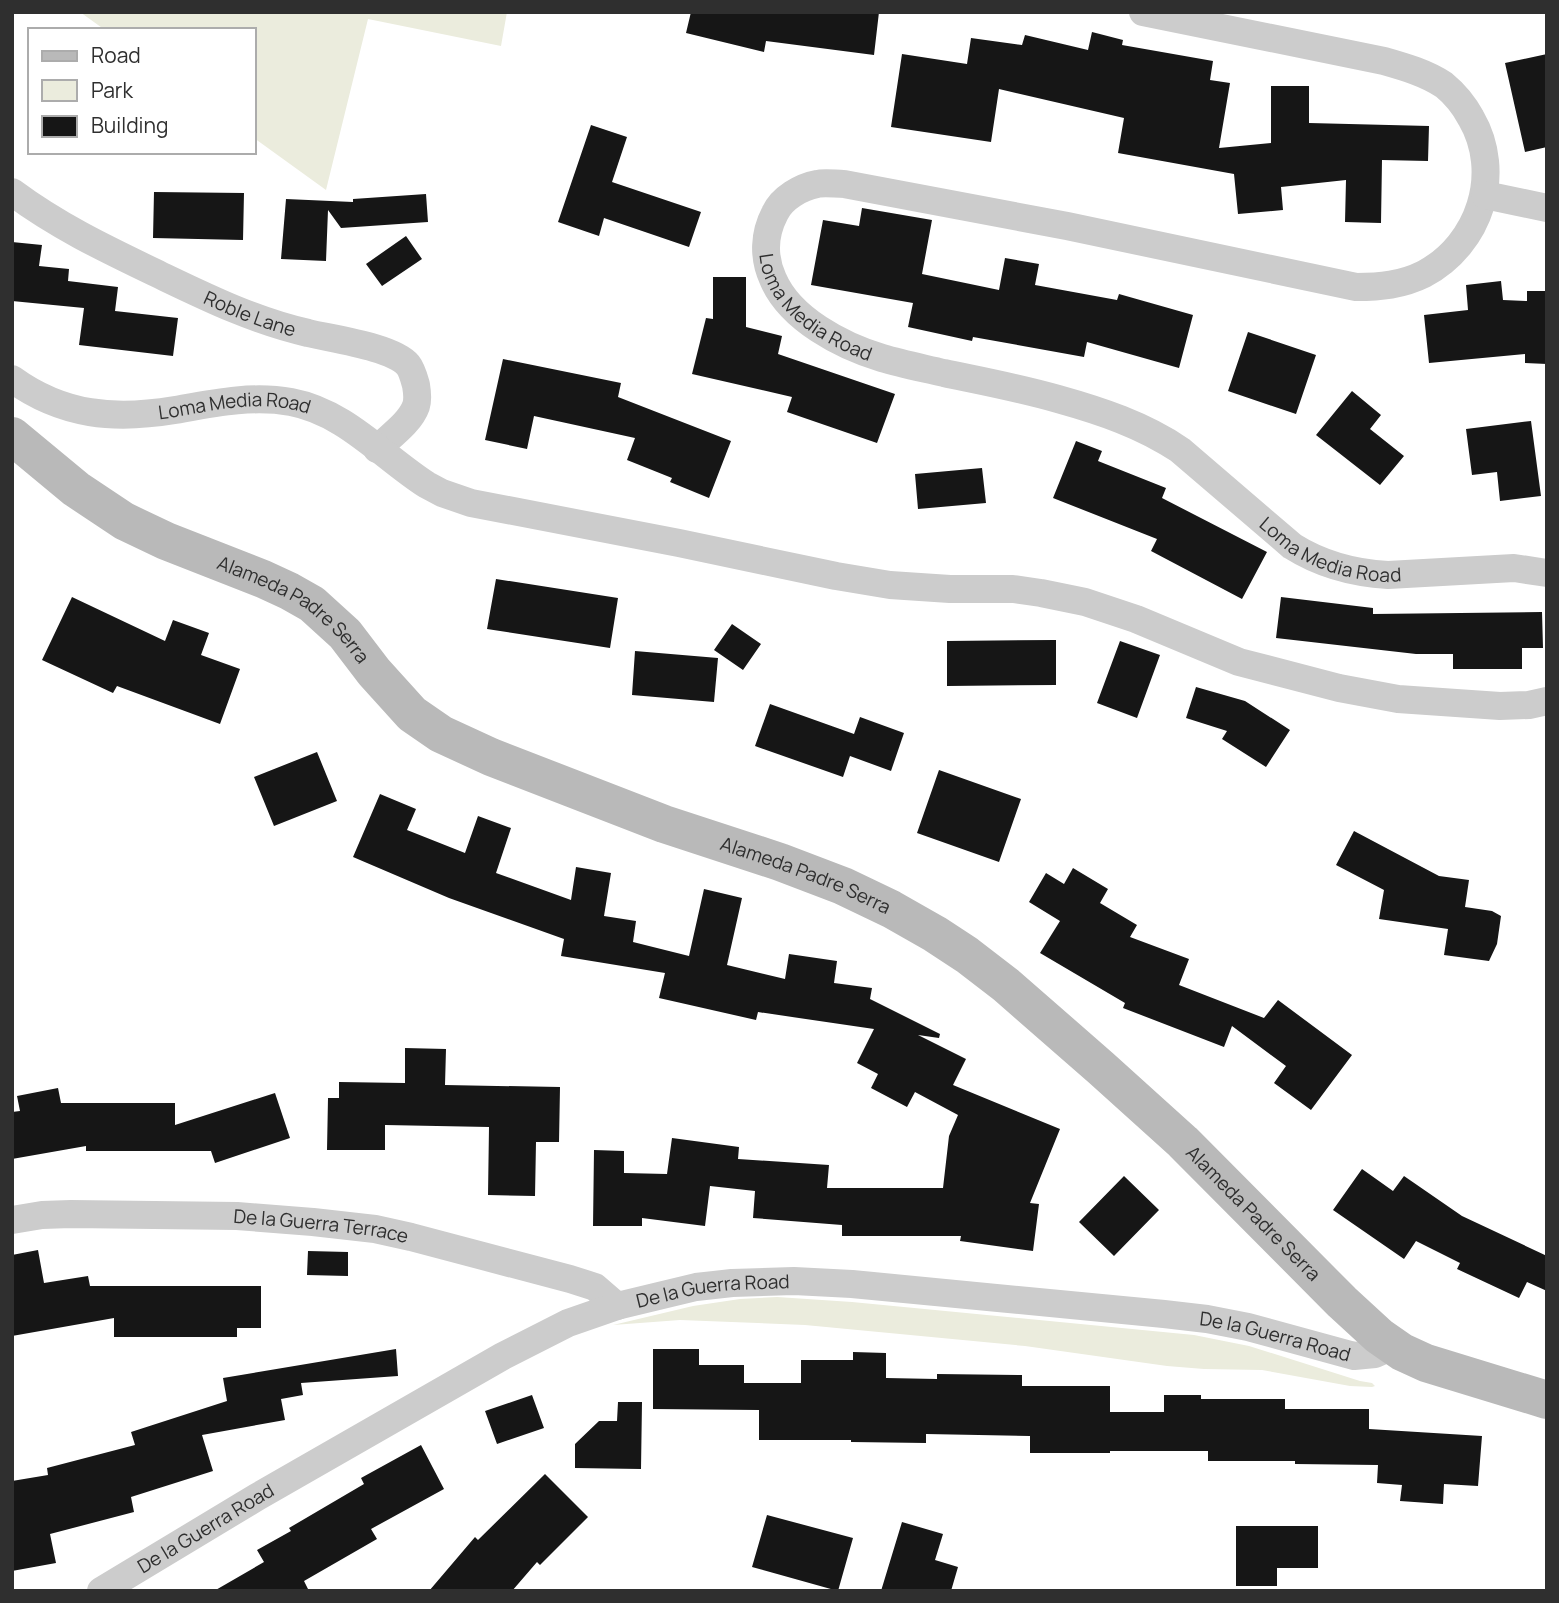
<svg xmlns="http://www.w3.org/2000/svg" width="1559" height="1603" viewBox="0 0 1559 1603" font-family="Manrope,sans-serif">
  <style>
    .green { fill: #ebecdd }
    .building { fill: #161616 }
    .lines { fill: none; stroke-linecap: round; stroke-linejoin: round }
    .street { stroke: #ccc; stroke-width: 28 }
    .secondary { stroke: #b9b9b9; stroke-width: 38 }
    .labels { text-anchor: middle; stroke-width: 7; stroke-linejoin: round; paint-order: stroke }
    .street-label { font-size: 19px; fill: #2f2f2f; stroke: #fff }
  </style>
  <rect width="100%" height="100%" fill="#fff"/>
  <!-- green -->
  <path class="green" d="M80,12H507L501,46L368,19L326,190L254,138V30H105Z
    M777,1297L852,1302L1194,1335L1249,1346L1360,1381L1372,1383L1375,1386L1372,1387L1350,1386L1262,1370L1204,1369L1167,1366L1025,1346L805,1325L680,1320L613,1325L693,1306L740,1299Z"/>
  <!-- building -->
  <path class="building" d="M691,12H879L874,55L766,41L764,52L686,33Z
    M1092,32L1123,40L1122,45L1213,61L1210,80L1230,83L1219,148L1271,143V86H1309V123L1429,126L1428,161L1382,160L1381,223L1345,222L1346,180L1281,187L1283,210L1238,214L1234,174L1118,153L1124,118L999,89L991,142L891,127L902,54L967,64L971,38L1022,45L1025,35L1088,50Z
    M1547,54V147L1525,152L1505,63Z
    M591,125L627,137L612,182L701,212L689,247L604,218L599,236L558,222Z
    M154,192L244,193L243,240L153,238Z
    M426,194L428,222L341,228L328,210L326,261L281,259L286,199L353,202V199Z
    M862,208L932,220L922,274L999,290L1005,258L1039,264L1035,285L1117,300L1119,294L1193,315L1179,368L1087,342L1084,357L973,337L972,341L908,327L913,303L811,285L823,220L859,226Z
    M406,236L422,259L382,286L366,264Z
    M12,242L42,245L39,266L69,269L68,281L118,287L115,311L178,318L173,356L79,345L84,308L12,301Z
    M713,277H746V327L782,336L778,354L895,394L877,443L787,412L792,397L692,374L706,318L713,319Z
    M1501,281L1503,300L1527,301V291H1547V364L1525,363V354L1429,363L1424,315L1468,310L1466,285Z
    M1248,332L1316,355L1296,414L1228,391Z
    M503,359L621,383L618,397L731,441L709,498L670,482L672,478L627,460L635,438L534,416L527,449L485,440Z
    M1352,391L1381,415L1370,429L1404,456L1380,485L1316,435Z
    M1531,421L1541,496L1500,501L1497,472L1472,475L1466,429Z
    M1076,441L1102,451L1098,461L1166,488L1162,498L1267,552L1242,599L1151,551L1157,539L1053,498Z
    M982,468L986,503L918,509L915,474Z
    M496,579L618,598L610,648L487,629Z
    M72,597L165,641L173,620L209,633L201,655L240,669L220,724L117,686L113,693L42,660Z
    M1281,597L1373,608V614L1542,612L1543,648H1522V669H1453V654H1416L1276,638Z
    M732,624L761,644L743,670L714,650Z
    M1056,640V685L947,686V641Z
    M1120,641L1160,655L1137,718L1097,703Z
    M635,651L718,658L714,702L632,695Z
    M1196,687L1245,701L1290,730L1266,767L1222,739L1227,731L1186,718Z
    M770,704L854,734L860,717L904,733L891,771L850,756L843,777L755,746Z
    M317,752L337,801L274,826L254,777Z
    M939,770L1021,799L999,862L917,833Z
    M380,794L416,809L407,830L465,853L478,816L511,828L496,873L571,900L576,867L611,873L604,916L636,921L633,942L689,956L704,889L742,898L727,965L785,979L789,954L837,961L834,983L872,988L870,999L940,1034L939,1038L918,1035L966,1059L953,1085L1060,1129L1030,1203L1039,1204L1033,1251L960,1241L961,1236H842V1225L753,1218L755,1191L710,1186L705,1226L642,1218V1226H593L594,1150L624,1151V1173L667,1174L672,1138L739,1147L738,1159L829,1165L827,1188H943L949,1136L958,1115L915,1092L907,1107L871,1088L878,1074L857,1063L874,1029L758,1012L756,1020L659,998L665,973L561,956L564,939L449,898L353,857Z
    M1354,831L1439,876L1469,880L1465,907L1492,911L1501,916L1497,944L1489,961L1444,955L1448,929L1379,919L1384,890L1336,865Z
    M1073,868L1108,889L1100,903L1137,925L1130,937L1189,959L1179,985L1264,1018L1278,1000L1352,1055L1311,1110L1274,1083L1286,1066L1232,1026L1224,1047L1123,1008L1125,1003L1040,953L1060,921L1029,902L1046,873L1064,884Z
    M405,1048L446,1049L445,1085L560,1087L559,1142H536L535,1196L488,1195L489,1127L385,1125V1150H327L328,1098H339V1082L405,1083Z
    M58,1088L61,1103H175V1125L275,1093L290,1138L215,1163L211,1151H86V1146L12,1159V1112L20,1111L17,1096Z
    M1362,1169L1393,1191L1404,1176L1462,1216L1547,1256V1291L1527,1282L1519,1298L1457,1269L1460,1263L1416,1241L1404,1259L1333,1210Z
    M1124,1176L1159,1210L1114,1256L1079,1222Z
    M38,1250L44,1283L88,1276L90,1286H261V1328H237V1337H114V1318L12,1336V1255Z
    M308,1251L348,1252V1276L307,1275Z
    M396,1349L398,1376L301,1383L303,1395L281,1399L285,1420L202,1435L213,1471L131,1497L134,1512L50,1534L56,1563L12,1571V1481L48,1475L47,1468L135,1445L131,1432L227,1401L223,1378Z
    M653,1349H699V1365H744V1383H801V1360H853V1352L886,1353V1378L937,1379V1374L1022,1375V1386H1110V1412H1164V1395H1201V1399H1285V1409H1369V1429L1482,1436L1478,1486L1444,1484L1443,1504L1400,1501L1402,1485L1377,1483L1378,1465L1295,1464V1461H1208V1451H1110V1453H1030V1436L926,1434V1443L851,1442V1440H759V1410L653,1409Z
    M532,1395L544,1428L497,1444L485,1411Z
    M618,1402H642L641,1469L575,1468V1444L599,1421H617Z
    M421,1445L444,1489L371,1529L377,1539L304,1581L309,1591H214L264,1562L257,1550L291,1531L289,1528L364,1484L361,1478Z
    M545,1474L588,1517L540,1565L537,1562L512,1591H429L475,1537L478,1540Z
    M767,1515L853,1538L838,1591L752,1567Z
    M902,1522L943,1534L935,1560L958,1567L951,1591H881Z
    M1236,1526H1318V1568H1277V1586H1236Z"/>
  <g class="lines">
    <!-- street -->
    <g class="street">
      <path id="s1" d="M1143,12L1384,61C1405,67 1426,73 1444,85C1455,94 1464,105 1471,118C1503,173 1480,244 1424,274C1402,285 1380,287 1356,287L1067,226L844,184C835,184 825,182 817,184C801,187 782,198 775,213C764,234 763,257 773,279C790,319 842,346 882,358C902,364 923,368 944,373C982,381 1020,388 1058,399C1101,411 1143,425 1180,450L1292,546C1322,565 1353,573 1388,575L1514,568L1547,573"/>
      <path id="s2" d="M12,192C59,227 108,250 160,275C208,298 255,321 308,333C332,339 393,347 408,365C412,370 414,378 416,385C417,391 418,400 416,406C410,423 389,437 377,449"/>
      <path d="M1485,195L1547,208"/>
      <path id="s3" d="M12,379C63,416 115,420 175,410C214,403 252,395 291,402C345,412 382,456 427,485L442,493L471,503L679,543L836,576L890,585L950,589H1013L1041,593L1085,602L1136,619L1239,662L1339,688L1398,699L1500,706L1529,705L1547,701"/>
      <path id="s4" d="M12,1220L42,1215L71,1214L237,1216L313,1222L375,1229L411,1237L570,1279L595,1287L617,1306"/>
      <path id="s5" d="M101,1591L257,1497L503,1356L568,1323L617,1306L696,1287L732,1283L794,1281L852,1284L1164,1314L1207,1319L1248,1327L1354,1356L1375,1354L1393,1346"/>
    </g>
    <!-- secondary -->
    <path class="secondary" id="s6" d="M12,436L76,489L124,521L166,541L263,579L289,591L312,604L345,634L374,672L412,714L441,734L491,757L664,824L780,862L843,886L891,909L935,934L967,955L1006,985L1101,1068L1183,1142L1342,1302L1379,1336L1402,1352L1426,1363L1547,1400"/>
  </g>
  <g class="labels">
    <!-- street labels -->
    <g class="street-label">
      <text dy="7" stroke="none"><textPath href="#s1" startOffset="1326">Loma Media Road</textPath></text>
      <text dy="7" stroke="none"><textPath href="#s2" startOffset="268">Roble Lane</textPath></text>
      <text dy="7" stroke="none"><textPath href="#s3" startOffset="231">Loma Media Road</textPath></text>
      <text dy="7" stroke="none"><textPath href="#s1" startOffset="1913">Loma Media Road</textPath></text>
      <text dy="7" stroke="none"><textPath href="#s6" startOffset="334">Alameda Padre Serra</textPath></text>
      <text dy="7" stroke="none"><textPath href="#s6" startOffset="922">Alameda Padre Serra</textPath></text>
      <text dy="7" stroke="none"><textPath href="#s6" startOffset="1489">Alameda Padre Serra</textPath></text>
      <text dy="7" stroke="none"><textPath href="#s4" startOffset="310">De la Guerra Terrace</textPath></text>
      <text dy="7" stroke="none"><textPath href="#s5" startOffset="688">De la Guerra Road</textPath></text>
      <text dy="7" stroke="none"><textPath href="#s5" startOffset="1255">De la Guerra Road</textPath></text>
      <text dy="7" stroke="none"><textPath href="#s5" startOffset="122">De la Guerra Road</textPath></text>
    </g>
  </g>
  <!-- border -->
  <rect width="1559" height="1603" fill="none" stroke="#2f2f2f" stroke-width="28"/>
  <!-- legend -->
  <rect x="28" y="28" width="228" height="126" fill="#ffffff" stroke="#acacac" stroke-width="2"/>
  <rect x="42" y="51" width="35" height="10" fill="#b9b9b9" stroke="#acacac" stroke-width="2"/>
  <text x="91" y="63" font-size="21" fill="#2f2f2f">Road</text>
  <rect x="42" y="80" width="35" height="21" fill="#ebecdd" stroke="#acacac" stroke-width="2"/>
  <text x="91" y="98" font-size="21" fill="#2f2f2f">Park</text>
  <rect x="42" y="116" width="35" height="21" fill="#161616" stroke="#acacac" stroke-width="2"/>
  <text x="91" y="133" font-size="21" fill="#2f2f2f">Building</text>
</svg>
